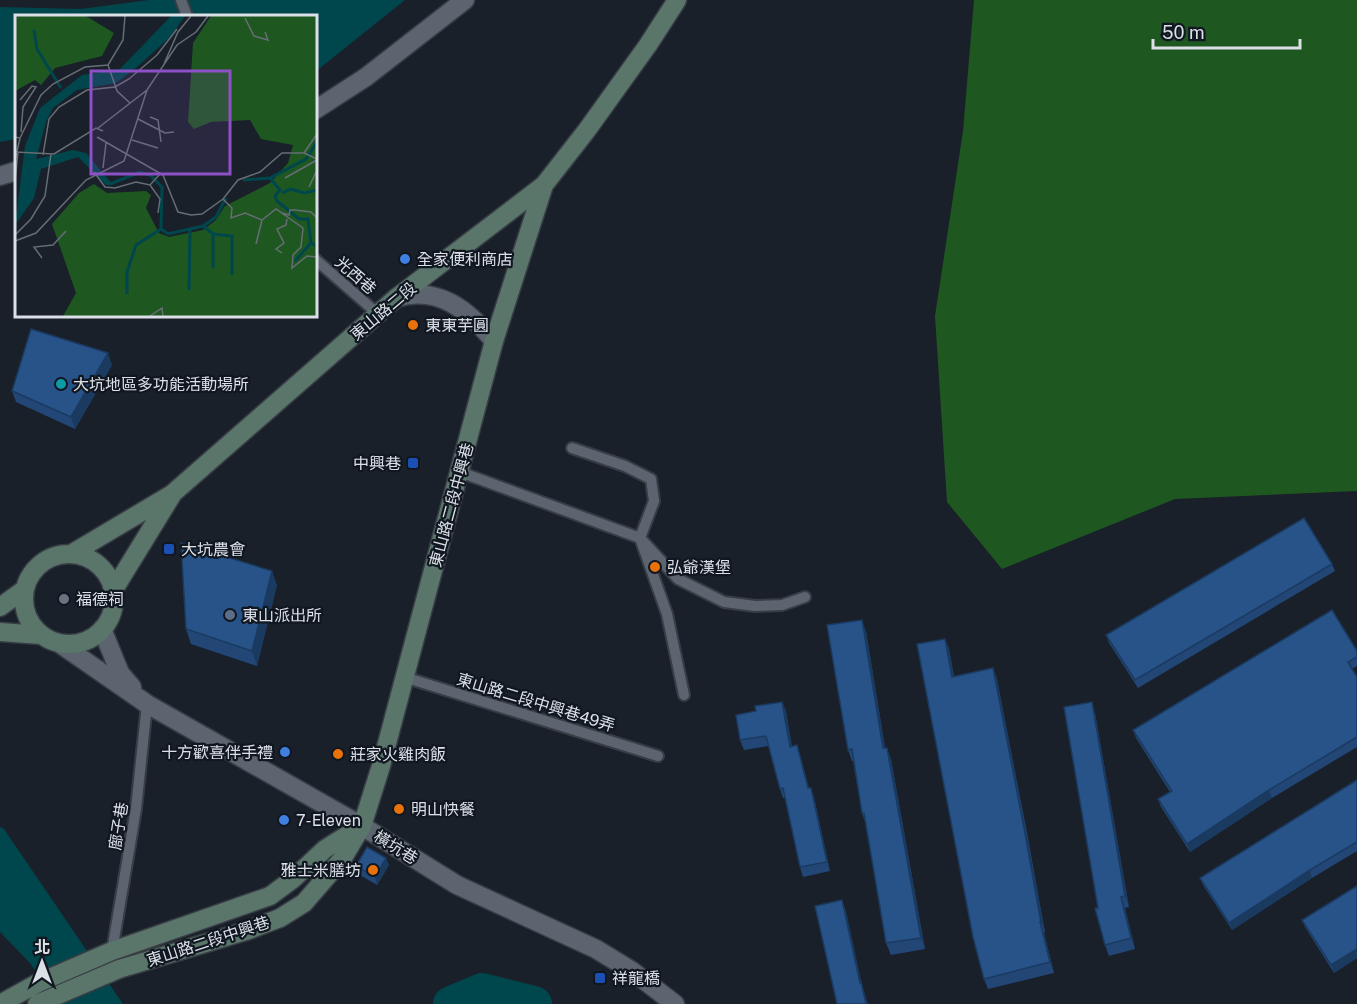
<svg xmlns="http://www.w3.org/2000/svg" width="1357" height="1004" viewBox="0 0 1357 1004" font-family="'Public Sans','Noto Sans TC',sans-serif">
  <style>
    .forest { fill: #1f5721 }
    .water { fill: #00474d }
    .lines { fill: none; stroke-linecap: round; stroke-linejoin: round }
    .river { stroke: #00474d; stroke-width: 36 }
    .service-casing { stroke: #383d45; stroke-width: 14 }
    .minor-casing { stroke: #383d45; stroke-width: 21 }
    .secondary-casing { stroke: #383d45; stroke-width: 21 }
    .service { stroke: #5c646f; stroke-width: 10 }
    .minor { stroke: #5c646f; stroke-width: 18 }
    .secondary { stroke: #5a756a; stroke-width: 18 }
    .wall { fill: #224776 }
    .shaded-wall { fill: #1b3a60 }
    .building { fill: #275389; stroke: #1b3a60; stroke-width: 1.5 }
    .shop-dot { fill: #3f7fe0; stroke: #101720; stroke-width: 2 }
    .food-dot { fill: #e8710a; stroke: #101720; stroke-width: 2 }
    .culture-dot { fill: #0f9aa8; stroke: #101720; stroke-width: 2 }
    .transit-dot { fill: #1a4fb4; stroke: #101720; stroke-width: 2 }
    .worship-dot { fill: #6b7280; stroke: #101720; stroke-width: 2 }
    .service-dot { fill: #5c6f8a; stroke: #101720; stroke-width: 2 }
    .labels { text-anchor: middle; stroke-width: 4.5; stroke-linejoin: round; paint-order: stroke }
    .poi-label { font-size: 16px; fill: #dbe0e7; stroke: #101720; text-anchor: start }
    .street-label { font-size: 16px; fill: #dbe0e7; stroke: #101720 }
    .inset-river { fill: none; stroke: #00474d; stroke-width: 3 }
    .inset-road { fill: none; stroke: #676d75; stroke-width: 1.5 }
    .view { fill: #8e50c7; fill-opacity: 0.15; stroke: #8e50c7; stroke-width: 3 }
    .inset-edge { fill: none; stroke: #dbe0e7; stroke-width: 3 }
  </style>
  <rect width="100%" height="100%" fill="#192029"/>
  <!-- forest -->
  <path class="forest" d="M974,0H1357V491L1175,499L1002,569L947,502L935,316L963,131Z"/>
  <!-- water -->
  <path class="water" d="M149,0H405L315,72V16H16V139L0,142V7L81,9Z
    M0,827L4,829L123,1004H59L30,963L0,932Z"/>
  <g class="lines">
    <!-- river -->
    <path class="river" d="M451,1004L482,991L534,1004"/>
    <!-- service casing -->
    <g class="service-casing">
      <path id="service" d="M181,0L187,16
        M315,259L378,314
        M572,448L625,466L651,479L654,501L640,538L667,614L684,695
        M460,472L640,538L678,579L724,602L755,606L782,605L805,597
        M404,677L658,756
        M112,951L136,809L147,704"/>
    </g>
    <!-- minor casing -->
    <g class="minor-casing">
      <path id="minor" d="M315,110L366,77L465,0
        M0,176L16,171
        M396,298C438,285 468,310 494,341
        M102,629L120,673L132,687
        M59,643L147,704L362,826L457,885L596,949L632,971L675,1004"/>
    </g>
    <!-- secondary casing -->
    <g class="secondary-casing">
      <path id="secondary" d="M71,554L172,494L396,298L544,185L587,130L648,45L677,0
        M24 599a45 45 0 1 1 90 0a45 45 0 1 1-90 0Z
        M113,591L172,495
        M0,607L25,589
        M0,632L41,635
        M0,1004L38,983L112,951L270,896L293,879L325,849L360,827
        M37,1004L119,969L246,931L280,918L304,903L343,858L362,826L381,766L494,341L544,185"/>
    </g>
    <!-- service -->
    <use href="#service" class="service"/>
    <!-- minor -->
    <use href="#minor" class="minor"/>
    <!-- secondary -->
    <use href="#secondary" class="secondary"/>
  </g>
  <!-- wall -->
  <path class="wall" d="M112,365L75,429L16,402L12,391Z
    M1332,564L1335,571L1138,688L1109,643L1106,635Z
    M277,585L257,666L191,644L186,629Z
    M866,631L885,748L891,759L925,949L891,955L886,943L865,822L862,813L853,761H852L848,750Z
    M945,639L949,649L954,676L993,668L997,679L1028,838L1045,932L1044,933L1054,973L988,989L984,979Z
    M1357,651V666L1352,669L1357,677V747L1272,798L1190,852L1161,807L1158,799L1170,792L1136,738L1133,730Z
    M782,702L786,711L792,747L800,755L809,788L814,797L830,871L803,877L800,867L785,798H783L780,789L769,746L744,750L740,740L756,711Z
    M1095,713L1129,907L1125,908L1135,949L1109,956L1105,945L1098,908Z
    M1357,780V851L1312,878L1232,930L1203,885L1200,878Z
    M389,865L377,885L358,874L356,866Z
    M1357,886V958L1334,973L1305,927L1302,920Z"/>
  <!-- shaded-wall -->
  <path class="shaded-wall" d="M108,353L112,365L75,429L71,417Z
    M272,571L277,585L257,666L252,651Z
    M862,620L866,631L887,759L883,748Z
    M945,639L949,649L956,687L952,677Z
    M993,668L997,679L1045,932L1041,922Z
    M782,702L786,711L793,756L790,747Z
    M1092,702L1095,713L1129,907L1125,896Z
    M887,748L891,759L925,949L921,938Z
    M811,788L814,797L830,871L827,862Z
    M1269,790L1272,798L1190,852L1187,844Z
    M386,858L389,865L377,885L375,877Z
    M1310,870L1312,878L1232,930L1229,923Z
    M1121,897L1125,908L1135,949L1131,938Z
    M842,900L846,911L864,994L860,983Z
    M1040,922L1044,933L1054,973L1050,962Z
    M1357,949V958L1334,973L1331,965Z
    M861,982L865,994L868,1004H866Z"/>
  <!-- building -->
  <path class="building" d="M31,329L108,353L71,417L12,391Z
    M1304,518L1332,564L1135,680L1106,635Z
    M181,543L272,571L252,651L186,629Z
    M1332,610L1357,651V657L1348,662L1357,677V737L1269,790L1187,844L1158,799L1172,791L1133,730Z
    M862,620L883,748H887L921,938L886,943L864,813H862L852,749L848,750L827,625Z
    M945,639L952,677L993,668L1024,828L1041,922H1040L1050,962L984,979L973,937L917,644Z
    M782,702L790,747L797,745L808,788H811L827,862L800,867L783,788L780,789L766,736L740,740L736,715L756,711L755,706Z
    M1092,702L1125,896L1121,897L1131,938L1105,945L1095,908H1098L1064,707Z
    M1357,780V842L1310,870L1229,923L1200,878Z
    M367,847L386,858L375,877L356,866Z
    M1357,886V949L1331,965L1302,920Z
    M842,900L860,983L861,982L866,1004H837L815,906Z"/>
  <!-- markers -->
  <g class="shop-dot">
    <circle cx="405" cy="259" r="6"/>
    <circle cx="285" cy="752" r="6"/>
    <circle cx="284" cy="820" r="6"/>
  </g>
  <g class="food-dot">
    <circle cx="413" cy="325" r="6"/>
    <circle cx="655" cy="567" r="6"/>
    <circle cx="338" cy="754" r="6"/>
    <circle cx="399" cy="809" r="6"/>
    <circle cx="373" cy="870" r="6"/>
  </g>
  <circle class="culture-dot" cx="61" cy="384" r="6"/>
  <g class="transit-dot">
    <rect x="407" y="457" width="12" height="12" rx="3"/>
    <rect x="163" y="543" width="12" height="12" rx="3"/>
    <rect x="594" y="972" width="12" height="12" rx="3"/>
  </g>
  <circle class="worship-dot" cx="64" cy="599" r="6"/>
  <circle class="service-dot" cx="230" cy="615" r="6"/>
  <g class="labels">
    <!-- poi labels -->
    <g class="poi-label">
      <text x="417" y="265">全家便利商店</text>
      <text x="425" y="331">東東芋圓</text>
      <text x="73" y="390">大坑地區多功能活動場所</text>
      <text x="401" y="469" text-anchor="end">中興巷</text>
      <text x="181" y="555">大坑農會</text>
      <text x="667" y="573">弘爺漢堡</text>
      <text x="76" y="605">福德祠</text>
      <text x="242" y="621">東山派出所</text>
      <text x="273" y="758" text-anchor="end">十方歡喜伴手禮</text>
      <text x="350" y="760">莊家火雞肉飯</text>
      <text x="411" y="815">明山快餐</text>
      <text x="296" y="826">7-Eleven</text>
      <text x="361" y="876" text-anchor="end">雅士米膳坊</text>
      <text x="612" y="984">祥龍橋</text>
    </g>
    <!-- street labels -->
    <g class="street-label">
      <text transform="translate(356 275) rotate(41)" y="6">光西巷</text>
      <text transform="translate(383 311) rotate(-40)" y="6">東山路二段</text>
      <text transform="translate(451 505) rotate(-75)" y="6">東山路二段中興巷</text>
      <text transform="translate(536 702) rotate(17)" y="6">東山路二段中興巷49弄</text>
      <text transform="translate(118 826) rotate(-81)" y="6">廍子巷</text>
      <text transform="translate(396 847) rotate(32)" y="6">橫坑巷</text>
      <text transform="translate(208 941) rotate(-18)" y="6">東山路二段中興巷</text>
    </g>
  </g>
  <!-- overview -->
  <g transform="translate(15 15)">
    <rect width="302" height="302" fill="#192029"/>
    <path d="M0,1H71L99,18L87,41L40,53L26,70L20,65L0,76ZM196,1H301V301H48L61,278L37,209L64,178L79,169L92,178L131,176L136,180L131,193L144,218L154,222L188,215L201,205L210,191L255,168L273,148L278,130L246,124L235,105L196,107L179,114L173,107L178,28Z" fill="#1f5721"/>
    <path d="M156,1H170L155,22L122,52L101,68L62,75L38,93L31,107L21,144L58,135L71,138L98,170H91L63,142L26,154L19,183L0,210L10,131L25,93L67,60L105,54Z" fill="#00474d"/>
    <path class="inset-river" d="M19,15L22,34L46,73M255,163L265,175L260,181L262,186L284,204H293L296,228L302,231M228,165L255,163L291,144L302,127M95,169L125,157L135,160L147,172L146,214L153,219L188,211L201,202L211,183M267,178L276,174L289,178L302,175M188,211L198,219V253M198,219L217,221V260M280,246L296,228M174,275L175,215M112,279V257L121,230L146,214"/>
    <path class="inset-road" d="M230,3L239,21L253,25L250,17M149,49L163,17L176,1M93,50L102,76L115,88M5,85L17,71L21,72L8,92L6,117M135,102L143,105L146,127M123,104L150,118L159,117M83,113L132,75L162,30L181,17L193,1M0,122L5,123L0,145M82,122L148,160L163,197L176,200L187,199L208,184L223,165L245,157L267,138H289L302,144M5,123L26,80L38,69L70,52L93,50L108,25L110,1M117,125L143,133M0,137L39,139L81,113L88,116M289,138L302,119M28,140L34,104L44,92L72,75L100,72L114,64L142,40L162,14M88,153L91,128M79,157L90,172L100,173L121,167L135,170L145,159M270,163L302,145M0,166L3,137M135,170L145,184L143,198M294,172L302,155M208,184L217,193L216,203L230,198L247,205L261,194L288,213L286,232L278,240L277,253L292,241L302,242M267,198L274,200L275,195H280L296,197L302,203M0,220L16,204L30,181L36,139M0,226L21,218L71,165L109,146L132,75M241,229L247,205M267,238L261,234L269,228L262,214L271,210L272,204M27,243L19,232L38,230L51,216M135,301L147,293L148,301"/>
    <path class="view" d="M76,56H215V159H76Z"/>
    <rect width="302" height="302" class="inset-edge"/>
  </g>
  <!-- north arrow -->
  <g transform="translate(42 962)" stroke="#101720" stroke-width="4.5" paint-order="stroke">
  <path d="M0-4.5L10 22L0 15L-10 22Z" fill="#dbe0e7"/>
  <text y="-9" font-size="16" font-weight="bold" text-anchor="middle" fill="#dbe0e7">北</text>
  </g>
  <!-- scale -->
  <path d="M1153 39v9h147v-9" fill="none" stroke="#dbe0e7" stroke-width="3"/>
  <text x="1162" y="39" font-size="18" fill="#dbe0e7" stroke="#101720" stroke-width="4.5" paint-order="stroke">50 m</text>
</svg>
